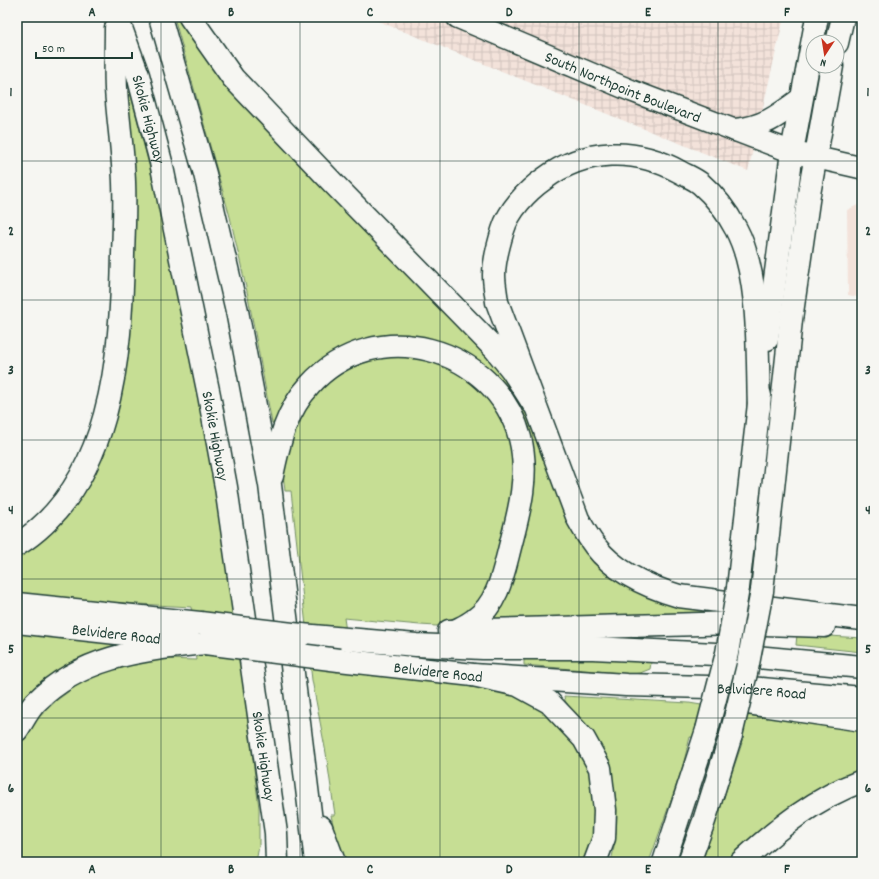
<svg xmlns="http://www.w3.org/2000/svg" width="879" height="879" viewBox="0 0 879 879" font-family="Dekko,sans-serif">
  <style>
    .built { fill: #f3e2da }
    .industrial { fill: url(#industrial-grid) }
    .grass { fill: #c6de94; stroke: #728e64 }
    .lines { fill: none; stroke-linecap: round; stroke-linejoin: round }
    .secondary-casing { stroke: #1f3d34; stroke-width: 24 }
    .primary-casing { stroke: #1f3d34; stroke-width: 25 }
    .highway-casing { stroke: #1f3d34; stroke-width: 25 }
    .secondary { stroke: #f6f6f2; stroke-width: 21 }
    .primary { stroke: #f6f6f2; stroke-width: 22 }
    .highway { stroke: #f6f6f2; stroke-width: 22 }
    .primary-bridge-casing { stroke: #1f3d34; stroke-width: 25; stroke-linecap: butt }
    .primary-bridge { stroke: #f6f6f2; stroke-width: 22 }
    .grid { fill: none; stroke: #1f3d34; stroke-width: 1; stroke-opacity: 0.55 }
    .labels { text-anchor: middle; stroke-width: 3; stroke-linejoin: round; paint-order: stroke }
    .street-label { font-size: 16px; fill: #1f3d34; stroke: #f6f6f2 }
    .neatline { fill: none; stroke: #1f3d34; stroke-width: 1.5 }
    .grid-label { font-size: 13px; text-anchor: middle; font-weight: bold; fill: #1f3d34 }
  </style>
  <defs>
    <pattern id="industrial-grid" width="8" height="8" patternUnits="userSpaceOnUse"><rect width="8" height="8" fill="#f3e2da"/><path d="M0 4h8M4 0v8" fill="none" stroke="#d0c3bc"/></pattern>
  </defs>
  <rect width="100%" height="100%" fill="#f6f6f2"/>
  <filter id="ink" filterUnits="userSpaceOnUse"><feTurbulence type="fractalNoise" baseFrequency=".025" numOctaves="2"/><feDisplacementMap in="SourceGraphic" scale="8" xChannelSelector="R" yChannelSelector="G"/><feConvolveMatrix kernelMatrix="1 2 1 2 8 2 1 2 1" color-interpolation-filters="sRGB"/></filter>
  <g filter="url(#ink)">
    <!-- built -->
    <path class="built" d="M862,203V298L848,295L847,210Z"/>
    <!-- industrial -->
    <path class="industrial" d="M368,17H784L748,171Z"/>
    <!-- grass -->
    <path class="grass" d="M174,17H183L516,387L593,555L716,610V616L480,626L532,482L485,368L374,343L274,425L272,423L248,296L230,217Z
      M125,92H130L162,215L195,360L229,571L259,808V846L256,862H17V746L36,720L57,700L83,681L123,664L163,659L197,660L191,607L17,597V559L46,537L62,522L78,500L111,428L121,396L129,333Z
      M413,354L466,373L507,423L516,480L488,596L452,624L436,626L420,625L344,618L352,672L508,689L564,725L597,783L592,862H341L331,815H335L326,753L312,680L291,491H285L283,474V455L302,404L356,361Z
      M17,629L152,643L124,650L17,721Z
      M797,634L862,638V652L796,645Z
      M524,658L646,660L651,663L650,669L640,673L632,674L524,665Z
      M564,696L689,703L862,731V777L735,862H702L742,743L690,737L682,769L649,862H611C618,832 620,801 609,771C603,754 589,737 580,721C576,713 564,704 564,696Z"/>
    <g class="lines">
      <!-- secondary casing -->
      <g class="secondary-casing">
        <g id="secondary">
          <path id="s1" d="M457,17L632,91L792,152L862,168"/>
        </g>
      </g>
      <!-- primary casing -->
      <g class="primary-casing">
        <g id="primary">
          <path d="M837,43L843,17"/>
          <path d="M735,130C764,127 778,116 801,99"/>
          <path d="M767,339L792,152L817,17"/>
          <path d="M759,408C757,356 761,276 736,229C727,212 716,197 701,184C695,179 687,176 680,172C636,147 585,148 544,179C527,191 509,210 503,230C499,243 494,261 494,275C494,284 496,293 497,302L578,519C583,528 588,537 595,546C615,572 648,587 679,596L862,619"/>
          <path d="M738,588L760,395"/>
          <path d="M762,591L791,320L809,194L832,66"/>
          <path d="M17,604L200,623"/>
          <path id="s2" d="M17,622L189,641"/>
          <path d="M449,631L736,623L824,626"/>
          <path d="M301,635L416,645L483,648H593L736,655L862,667"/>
          <path id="s3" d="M339,660L473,675L626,685L750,688L862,698"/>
          <path d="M720,699L862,720"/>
          <path d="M664,862L707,730"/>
          <path d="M689,862L704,821L731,735"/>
          <path d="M741,862C777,829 815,798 862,781"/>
        </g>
      </g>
      <!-- highway casing -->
      <g class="highway-casing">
        <g id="highway">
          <path id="s4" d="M117,17L138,75L161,162L209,395L226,487L276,833L277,862"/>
          <path d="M160,17L205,174L237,311L250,379L270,485L316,862"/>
          <path d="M190,17L233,78L333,183L495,349L512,370L533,403"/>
          <path d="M272,476C279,442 286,411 310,385C375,313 495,346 520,438C529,473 520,509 511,543C504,569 499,604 474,620C468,625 460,628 453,632"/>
          <path d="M17,545C112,485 121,356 123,254C124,230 125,206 124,182C123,151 118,120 116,89C115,69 116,48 116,28"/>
          <path d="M473,675L518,685L549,702L584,739L600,768L605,810L604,838L595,862"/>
          <path d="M17,730C23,721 29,709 36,702C83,655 144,650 205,643"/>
          <path d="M321,827L334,862"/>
        </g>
      </g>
      <!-- secondary -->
      <use href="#secondary" class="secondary"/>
      <!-- primary -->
      <use href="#primary" class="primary"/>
      <!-- highway -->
      <use href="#highway" class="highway"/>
      <!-- primary-bridge casing -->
      <g class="primary-bridge-casing">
        <path id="primary-bridge" d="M200,623L301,635
          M205,643L339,660
          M707,730L727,653L738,588
          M731,735L747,669L762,591"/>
      </g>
      <!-- primary-bridge -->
      <use href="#primary-bridge" class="primary-bridge"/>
    </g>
  </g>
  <!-- grid -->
  <path class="grid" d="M161,17V862M300,17V862M440,17V862M579,17V862M718,17V862M17,161H862M17,300H862M17,440H862M17,579H862M17,718H862"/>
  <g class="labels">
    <!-- street labels -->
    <g class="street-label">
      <text dy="6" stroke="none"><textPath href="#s1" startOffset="180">South Northpoint Boulevard</textPath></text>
      <text dy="6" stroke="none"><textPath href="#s4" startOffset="107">Skokie Highway</textPath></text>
      <text dy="6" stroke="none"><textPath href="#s4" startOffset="431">Skokie Highway</textPath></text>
      <text dy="6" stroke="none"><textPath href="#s2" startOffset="100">Belvidere Road</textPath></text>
      <text dy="6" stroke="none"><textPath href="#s3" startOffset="100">Belvidere Road</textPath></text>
      <text dy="6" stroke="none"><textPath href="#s3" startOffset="424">Belvidere Road</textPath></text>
      <text dy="6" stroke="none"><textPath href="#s4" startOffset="755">Skokie Highway</textPath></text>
    </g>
  </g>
  <!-- margin -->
  <rect width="879" height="879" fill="none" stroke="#f6f6f2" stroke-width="44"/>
  <!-- north arrow -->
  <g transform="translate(825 54) rotate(192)"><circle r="19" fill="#f6f6f2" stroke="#a0aca6"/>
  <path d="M0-3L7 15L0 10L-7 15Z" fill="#c8321e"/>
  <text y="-6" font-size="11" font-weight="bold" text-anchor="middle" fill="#1f3d34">N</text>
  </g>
  <!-- scale -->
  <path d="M36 52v6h96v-6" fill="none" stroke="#1f3d34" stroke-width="2"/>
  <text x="42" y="52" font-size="12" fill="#1f3d34" stroke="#f6f6f2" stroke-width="3" paint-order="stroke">50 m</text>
  <rect x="22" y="22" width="835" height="835" class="neatline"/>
  <g class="grid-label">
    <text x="92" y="16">A</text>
    <text x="231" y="16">B</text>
    <text x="370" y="16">C</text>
    <text x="509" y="16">D</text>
    <text x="648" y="16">E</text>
    <text x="787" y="16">F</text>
    <text x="11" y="96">1</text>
    <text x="868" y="96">1</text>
    <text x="11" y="235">2</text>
    <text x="868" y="235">2</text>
    <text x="11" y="374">3</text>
    <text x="868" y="374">3</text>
    <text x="11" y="514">4</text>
    <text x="868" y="514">4</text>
    <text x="11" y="653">5</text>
    <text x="868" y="653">5</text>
    <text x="11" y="792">6</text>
    <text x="868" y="792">6</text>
    <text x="92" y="873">A</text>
    <text x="231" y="873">B</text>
    <text x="370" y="873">C</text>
    <text x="509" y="873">D</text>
    <text x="648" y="873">E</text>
    <text x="787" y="873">F</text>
  </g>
</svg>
